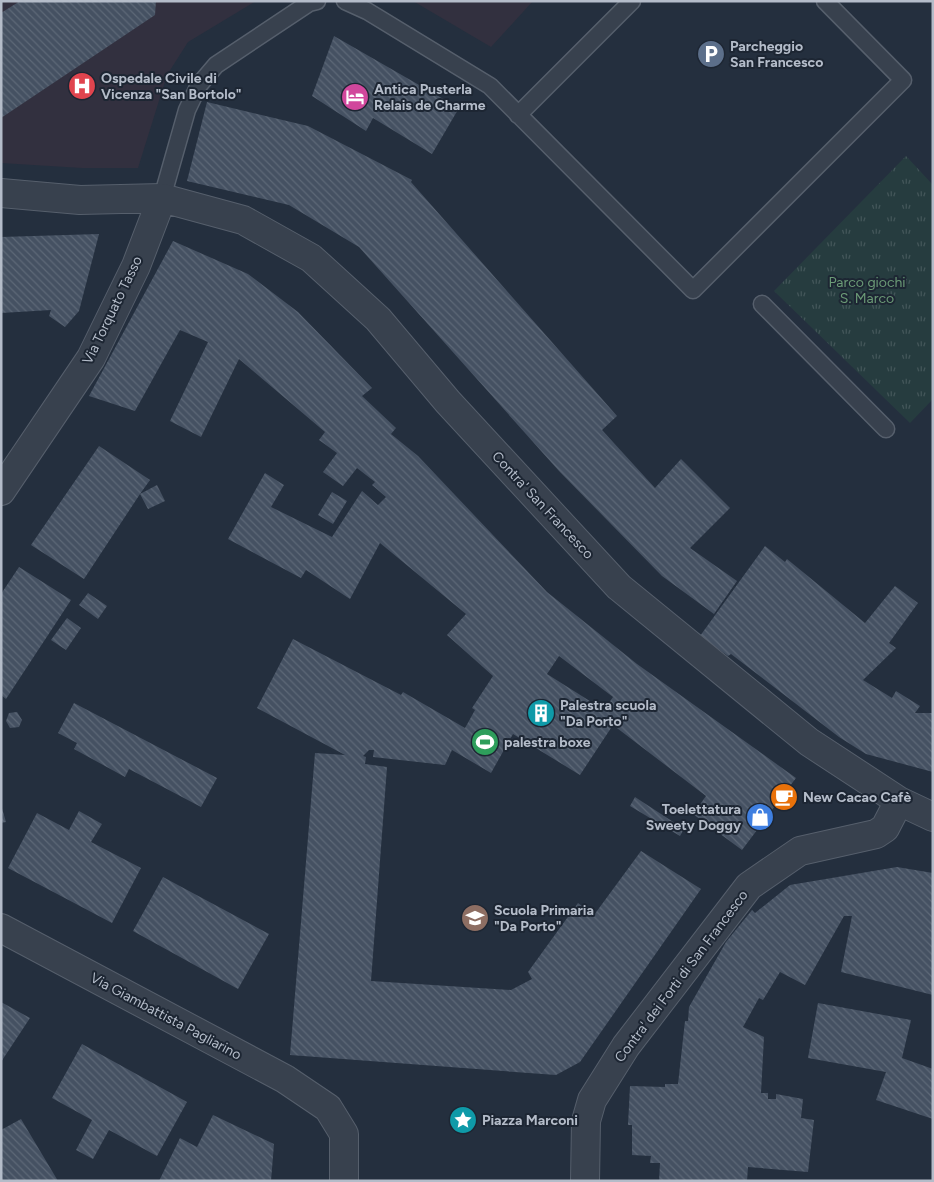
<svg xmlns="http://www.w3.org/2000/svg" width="934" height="1182" viewBox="0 0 934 1182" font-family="Figtree,sans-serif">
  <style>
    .medical { fill: #32303f }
    .grass { fill: url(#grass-tufts) }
    .building { fill: url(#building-back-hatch); fill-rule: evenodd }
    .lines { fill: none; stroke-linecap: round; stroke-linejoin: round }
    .service-casing { stroke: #565f6c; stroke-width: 19 }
    .minor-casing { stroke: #565f6c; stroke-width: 30 }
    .service { stroke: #38414e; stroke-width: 16 }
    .minor { stroke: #38414e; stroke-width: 28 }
    .labels { text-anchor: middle; stroke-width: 4; stroke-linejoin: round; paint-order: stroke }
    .poi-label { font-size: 14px; font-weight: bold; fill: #b4bcc9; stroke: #1d2633; text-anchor: start }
    .park-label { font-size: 14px; fill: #6b9a76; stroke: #1d2633 }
    .street-label { font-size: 14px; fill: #b4bcc9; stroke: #1d2633 }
  </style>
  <defs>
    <pattern id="grass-tufts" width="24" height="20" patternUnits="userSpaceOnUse" patternTransform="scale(1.25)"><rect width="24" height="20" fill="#263c3f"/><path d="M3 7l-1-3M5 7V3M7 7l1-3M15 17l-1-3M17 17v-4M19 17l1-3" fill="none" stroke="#435659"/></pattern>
    <pattern id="building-back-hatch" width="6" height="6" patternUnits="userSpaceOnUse" patternTransform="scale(1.25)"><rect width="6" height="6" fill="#455162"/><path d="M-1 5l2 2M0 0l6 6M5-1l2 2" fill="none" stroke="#5d6877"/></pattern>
  </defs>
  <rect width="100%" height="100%" fill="#242f3e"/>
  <!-- medical -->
  <path class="medical" d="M1,1H256L188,42L167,75L138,168H82L1,163Z
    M413,1H533L491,47Z"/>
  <!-- grass -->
  <path class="grass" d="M906,156L933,185V399L910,423L774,291Z"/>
  <!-- building -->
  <path class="building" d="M20,1H156L155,15L1,118V13Z
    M334,36L459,108L432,154L373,118L366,131L312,96Z
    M207,102L308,126L412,180L411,182L617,416L602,430L655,488L681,459L730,508L690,548L737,581L714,614L662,576L559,471L359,247L289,205L187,181Z
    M99,234L79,311L65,327L49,316L51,310L1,313V237Z
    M173,241L248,274L298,312L372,388L362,396L396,428L391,434L418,456L547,592L637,664L796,778L742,850L693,814L706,796L613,725L580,775L513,734L491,773L452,750L445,765L373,757L374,750H369L363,756L366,757L365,764L387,767L371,981L511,990L532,979L528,972L578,903L594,915L641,851L701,889L580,1062L556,1075L290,1055L315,753L345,755L257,708L293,639L401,695L403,692L465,728L475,710L472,708L493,676L447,635L466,614L380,543L350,599L306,570L301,578L228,539L265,473L284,485L271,507L332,537L362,491L378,505L386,497L372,485L375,482L357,468L343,486L323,472L337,453L319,440L325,432L239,359L201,437L170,421L208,342L180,330L135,411L89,396ZM559,656L613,697L604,710L547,674Z
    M99,446L150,480L140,494L157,485L165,501L148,509L140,494L84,579L31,545Z
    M332,492L347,501L333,524L318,515Z
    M765,546L785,562L787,559L865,623L895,586L918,603L889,643L896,648L863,680L892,698L896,691L920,706L915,713H933V772L866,754L839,737L731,654L728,656L700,636Z
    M19,567L71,600L6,699L1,695V594Z
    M88,593L107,606L98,619L79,605Z
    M67,618L81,628L66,650L51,640Z
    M74,703L217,778L201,807L129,769L125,777L74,749L77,743L58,733Z
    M17,712L22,720L19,727L10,728L6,721L9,713Z
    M635,797L684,829L680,836L630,806Z
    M1,805L6,822L1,823Z
    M79,811L102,824L91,842L141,868L112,923L8,868L37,813L69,830Z
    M897,867L933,873V995L841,972L852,916H844L805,985L780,972L763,1000L759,998L743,1027L764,1037L761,1093H768V1099H776V1094L803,1099L801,1118L814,1120L808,1172L748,1167L747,1181H659L660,1163H650L651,1156L632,1155V1125H628L630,1086L665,1087V1084H678L685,1021H688L689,1007L726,942L752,910L755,913L790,885Z
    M163,877L269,934L238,989L133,931Z
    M1,1002L30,1018L1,1062Z
    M818,1003L911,1020L902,1058L933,1069V1119L876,1100L886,1072L808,1058Z
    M82,1044L187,1102L157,1156L109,1130L93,1159L76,1150L92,1120L52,1098Z
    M213,1115L274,1144L271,1181H159L180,1138L197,1147Z
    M21,1119L58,1181H1V1130Z"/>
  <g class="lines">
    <!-- service casing -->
    <g class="service-casing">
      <path id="service" d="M345,1L367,11L490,86L693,290L903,80L825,1
        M518,115L632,1
        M162,198L187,110L199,85L216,65L309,3L317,1
        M762,304L886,429"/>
    </g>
    <!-- minor casing -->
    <g class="minor-casing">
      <path id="minor" d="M1,193L80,200L162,198L243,220L311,258L378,319L448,402L619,587L809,742L899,801L933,817
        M1,491L91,358L136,266L162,198
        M1,928L285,1079L328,1108L344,1134V1181
        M585,1181L586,1121L592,1100L626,1046L749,886L800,851L876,834L885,828L899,801"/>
    </g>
    <!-- service -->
    <use href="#service" class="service"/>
    <!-- minor -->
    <use href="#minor" class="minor"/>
  </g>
  <!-- icons -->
  <defs>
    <g id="parking-disc" transform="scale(1.4375)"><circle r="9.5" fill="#5c6f8a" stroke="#1d2633"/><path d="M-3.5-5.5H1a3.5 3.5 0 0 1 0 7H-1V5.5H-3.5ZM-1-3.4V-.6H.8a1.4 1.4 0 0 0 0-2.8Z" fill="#fff"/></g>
    <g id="hospital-disc" transform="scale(1.4375)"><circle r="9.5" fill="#e0444e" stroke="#1d2633"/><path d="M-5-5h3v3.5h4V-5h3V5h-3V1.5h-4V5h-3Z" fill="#fff"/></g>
    <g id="hotel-disc" transform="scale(1.4375)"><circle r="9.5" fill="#d1479c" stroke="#1d2633"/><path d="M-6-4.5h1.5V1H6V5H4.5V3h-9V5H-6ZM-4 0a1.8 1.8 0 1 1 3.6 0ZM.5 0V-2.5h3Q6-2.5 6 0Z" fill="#fff"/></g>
    <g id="building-disc" transform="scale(1.4375)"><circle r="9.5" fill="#0f9aa8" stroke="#1d2633"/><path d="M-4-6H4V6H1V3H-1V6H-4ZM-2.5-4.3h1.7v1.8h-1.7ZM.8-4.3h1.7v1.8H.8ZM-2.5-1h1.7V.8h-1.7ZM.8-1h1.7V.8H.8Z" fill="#fff"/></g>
    <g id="stadium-disc" transform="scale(1.4375)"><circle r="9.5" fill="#2e9e5b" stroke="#1d2633"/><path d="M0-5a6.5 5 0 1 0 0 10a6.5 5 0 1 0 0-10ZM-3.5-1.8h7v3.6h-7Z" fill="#fff"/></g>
    <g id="cafe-disc" transform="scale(1.4375)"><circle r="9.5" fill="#e8710a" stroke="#1d2633"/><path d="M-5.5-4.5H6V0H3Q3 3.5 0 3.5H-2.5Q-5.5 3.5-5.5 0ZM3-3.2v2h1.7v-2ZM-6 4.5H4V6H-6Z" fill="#fff"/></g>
    <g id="shop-disc" transform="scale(1.4375)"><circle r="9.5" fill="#3f7fe0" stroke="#1d2633"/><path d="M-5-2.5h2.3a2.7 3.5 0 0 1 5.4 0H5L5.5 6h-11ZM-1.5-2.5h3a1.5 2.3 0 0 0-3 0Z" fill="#fff"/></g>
    <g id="school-disc" transform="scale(1.4375)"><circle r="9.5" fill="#8d6e63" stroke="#1d2633"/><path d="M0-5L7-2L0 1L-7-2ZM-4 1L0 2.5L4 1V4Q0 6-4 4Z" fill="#fff"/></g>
    <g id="sight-disc" transform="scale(1.4375)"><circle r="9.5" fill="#0f9aa8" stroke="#1d2633"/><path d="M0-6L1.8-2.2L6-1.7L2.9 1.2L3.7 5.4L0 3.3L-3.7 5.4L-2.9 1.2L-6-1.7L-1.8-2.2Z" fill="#fff"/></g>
  </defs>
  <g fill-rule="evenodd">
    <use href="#parking-disc" x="711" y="54"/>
    <use href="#hospital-disc" x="82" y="86"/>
    <use href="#hotel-disc" x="355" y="97"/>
    <use href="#building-disc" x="541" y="713"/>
    <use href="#stadium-disc" x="485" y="742"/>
    <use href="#cafe-disc" x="784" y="797"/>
    <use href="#shop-disc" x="760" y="817"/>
    <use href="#school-disc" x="475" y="918"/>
    <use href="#sight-disc" x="463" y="1120"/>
  </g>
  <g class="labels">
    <!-- poi labels -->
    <g class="poi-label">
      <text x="730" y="51">Parcheggio<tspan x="730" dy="16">San Francesco</tspan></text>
      <text x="101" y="83">Ospedale Civile di<tspan x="101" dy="16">Vicenza "San Bortolo"</tspan></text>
      <text x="374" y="94">Antica Pusterla<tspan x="374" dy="16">Relais de Charme</tspan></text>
      <text x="560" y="710">Palestra scuola<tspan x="560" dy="16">"Da Porto"</tspan></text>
      <text x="504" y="747">palestra boxe</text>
      <text x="803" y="802">New Cacao Cafè</text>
      <text x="741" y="814" text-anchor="end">Toelettatura<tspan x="741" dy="16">Sweety Doggy</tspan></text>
      <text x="494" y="915">Scuola Primaria<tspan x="494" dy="16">"Da Porto"</tspan></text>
      <text x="482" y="1125">Piazza Marconi</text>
    </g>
    <!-- park labels -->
    <g class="park-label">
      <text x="867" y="287">Parco giochi<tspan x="867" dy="16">S. Marco</tspan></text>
    </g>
    <!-- street labels -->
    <g class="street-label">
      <text transform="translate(112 310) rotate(-64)" y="5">Via Torquato Tasso</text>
      <text transform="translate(543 505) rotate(47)" y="5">Contra' San Francesco</text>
      <text transform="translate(681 976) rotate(-53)" y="5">Contra' dei Forti di San Francesco</text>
      <text transform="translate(166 1016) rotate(28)" y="5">Via Giambattista Pagliarino</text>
    </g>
  </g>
  <!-- border -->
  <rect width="934" height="1182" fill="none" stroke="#b4bcc9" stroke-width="5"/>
</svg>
